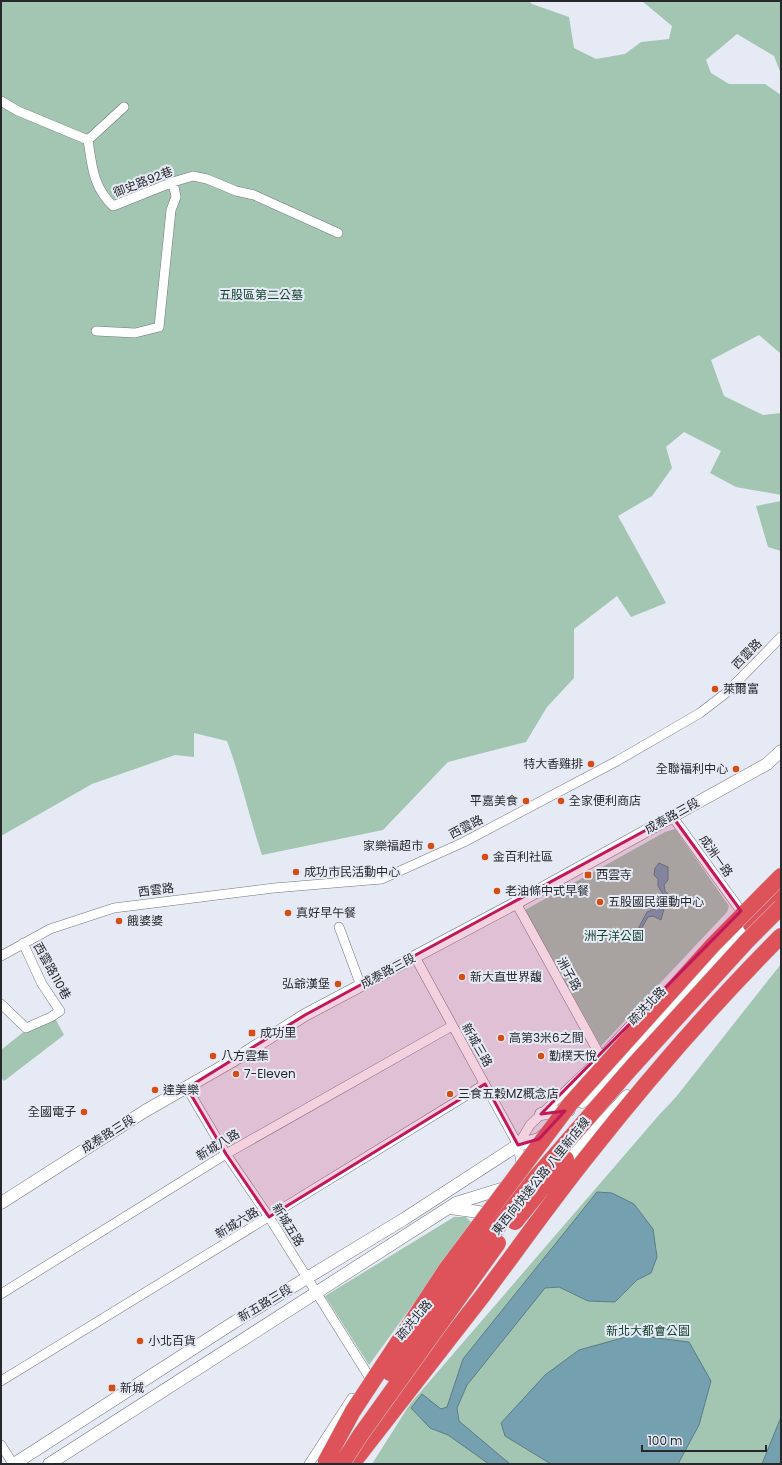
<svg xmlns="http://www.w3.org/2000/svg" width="782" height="1465" viewBox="0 0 782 1465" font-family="Poppins,'Noto Sans TC',sans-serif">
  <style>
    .green { fill: #a2c6b2 }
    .water { fill: #74a0af; stroke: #5d7c88 }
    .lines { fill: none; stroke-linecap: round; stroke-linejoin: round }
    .street-casing { stroke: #73767f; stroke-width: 10 }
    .secondary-casing { stroke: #73767f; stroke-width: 13 }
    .highway-casing { stroke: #c7c7c8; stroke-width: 17 }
    .street { stroke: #fff; stroke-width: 9 }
    .secondary { stroke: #fff; stroke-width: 12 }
    .highway { stroke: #de535a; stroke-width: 16 }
    .highway-bridge-casing { stroke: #c7c7c8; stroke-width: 17; stroke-linecap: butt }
    .highway-bridge { stroke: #de535a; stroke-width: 16 }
    .marked { fill: #c2185b; fill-opacity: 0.2; stroke: #c2185b; stroke-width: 3; stroke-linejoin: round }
    .poi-dot { fill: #d34d15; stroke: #e6eaf4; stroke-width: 1.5 }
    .labels { text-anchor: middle; stroke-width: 4; stroke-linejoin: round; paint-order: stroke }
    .street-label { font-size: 12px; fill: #27282c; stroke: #e6eaf4 }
    .park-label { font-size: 12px; fill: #10432d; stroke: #e6eaf4 }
    .poi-label { font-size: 12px; fill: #27282c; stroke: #e6eaf4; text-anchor: start }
  </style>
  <rect width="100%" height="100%" fill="#e6eaf4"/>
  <!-- green -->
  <path class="green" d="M1,1H529L532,4L569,17L574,48L596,59L625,54L641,42L669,39L672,26L642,1H781V74L774,56L737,34L706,60L711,73L729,84H765L781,95V354L759,335L711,360L724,396L763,415L781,413V495L736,487L710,473L721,451L684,432L666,447L672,468L652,496L618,516L666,603L631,617L617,596L574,629V678L547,707L526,742L448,762L383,830L262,855C249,817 241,778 227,741L194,733V757L175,755L92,784L1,836Z
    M781,501V551L768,547L756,506Z
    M675,829L729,906L727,912L601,1046L525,910L665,832Z
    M781,964V1464H372L410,1404L659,1115L676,1097Z
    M55,1018L64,1035L4,1081L1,1077V1050L26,1030Z
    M454,1217H466L472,1223L369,1365L325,1296Z"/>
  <!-- water -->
  <path class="water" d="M659,863L668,867V880L664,885L665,891L668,894L661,920L653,916L648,917L639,933L637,931L647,912L660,907L664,896L658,886V879L654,875L655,868Z
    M597,1192L612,1193L634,1204L653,1229L657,1257L651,1273L637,1280L615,1302L588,1301L559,1287L545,1288L467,1385L457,1408L459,1421L510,1464H489L448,1435L430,1428L411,1408L422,1394L441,1409L447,1407L463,1359Z
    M633,1335L689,1342L711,1381L699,1425L678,1464H551L505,1436L501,1423L545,1375L579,1350Z
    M781,1417V1464H762Z"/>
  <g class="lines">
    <!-- street casing -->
    <g class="street-casing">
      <path id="street" d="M1,101L18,111L88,140C92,166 93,187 113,206L173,182L193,176L207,179L236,191L254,195L338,233
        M88,140L124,107
        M96,331L135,333L159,327L171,210L176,197L173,182
        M672,816L741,911
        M516,903L601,1057
        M339,927L361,986
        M1,956L50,929L114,908L274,888L382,879L464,842L617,761L700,713L726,693L781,637
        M415,957L518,1145
        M1,1004L26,1028L51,1017L60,1011L42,984L23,943
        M187,1088L226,1154L269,1217L368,1375
        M522,1169L518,1145L530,1125L601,1057L658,995
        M1,1294L226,1154L452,1026
        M1,1381L485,1084
        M1,1445L13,1464
        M309,1464L352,1398"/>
    </g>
    <!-- secondary casing -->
    <g class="secondary-casing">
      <path id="secondary" d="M582,1102L756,920
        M541,1114L569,1110
        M560,1164L567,1161L627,1096
        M1,1203L145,1111L234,1060L305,1015L516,903L767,764L781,751
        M450,1208L479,1212L487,1219L488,1224
        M14,1464L236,1321L404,1219L518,1145L539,1139L546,1133
        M49,1464L456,1203L524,1182L537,1176"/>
    </g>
    <!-- highway casing -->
    <g class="highway-casing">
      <path id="highway" d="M751,925L781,894
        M352,1464L484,1294"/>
    </g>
    <!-- street -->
    <use href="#street" class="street"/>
    <!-- secondary -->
    <use href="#secondary" class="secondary"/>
    <!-- highway -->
    <use href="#highway" class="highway"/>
    <!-- highway-bridge casing -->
    <g class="highway-bridge-casing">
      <path id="highway-bridge" d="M515,1222L566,1159
        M484,1294C519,1247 553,1199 589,1154C649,1078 712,1005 781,936
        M390,1373L460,1276L537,1176L632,1067L747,941L781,907
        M326,1461L353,1411L447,1268L570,1104L712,946L781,876
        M342,1464L359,1437L498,1243"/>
    </g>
    <!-- highway-bridge -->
    <use href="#highway-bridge" class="highway-bridge"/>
  </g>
  <!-- marked area -->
  <path class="marked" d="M672,816L741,911L541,1114L565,1111L539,1139L518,1145L485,1084L269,1217L226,1154L187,1088L305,1015Z"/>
  <!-- markers -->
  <g class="poi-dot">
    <circle cx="715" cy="689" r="4"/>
    <circle cx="591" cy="764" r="4"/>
    <circle cx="736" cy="769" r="4"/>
    <circle cx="526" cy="801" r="4"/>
    <circle cx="561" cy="801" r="4"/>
    <circle cx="431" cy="846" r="4"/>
    <circle cx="485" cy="857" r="4"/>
    <circle cx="296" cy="872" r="4"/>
    <rect x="584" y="871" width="8" height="8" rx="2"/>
    <circle cx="497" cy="891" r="4"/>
    <circle cx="600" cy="902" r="4"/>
    <circle cx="288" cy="913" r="4"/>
    <circle cx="119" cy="921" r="4"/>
    <circle cx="462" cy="977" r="4"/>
    <circle cx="338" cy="984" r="4"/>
    <rect x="248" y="1029" width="8" height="8" rx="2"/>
    <circle cx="501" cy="1038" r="4"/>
    <circle cx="213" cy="1056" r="4"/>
    <circle cx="541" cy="1056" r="4"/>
    <circle cx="236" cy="1074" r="4"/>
    <circle cx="155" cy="1090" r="4"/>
    <circle cx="450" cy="1094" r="4"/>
    <circle cx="84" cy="1112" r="4"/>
    <circle cx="140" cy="1341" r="4"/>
    <rect x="108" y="1384" width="8" height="8" rx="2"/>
  </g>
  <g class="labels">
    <!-- street labels -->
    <g class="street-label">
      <text transform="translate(143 182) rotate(-21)" y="4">御史路92巷</text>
      <text transform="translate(747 654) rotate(-46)" y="4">西雲路</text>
      <text transform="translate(672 816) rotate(-29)" y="4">成泰路三段</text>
      <text transform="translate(466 827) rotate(-27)" y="4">西雲路</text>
      <text transform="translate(716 856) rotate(55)" y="4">成洲一路</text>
      <text transform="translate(156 890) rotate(-7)" y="4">西雲路</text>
      <text transform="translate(52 971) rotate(61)" y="4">西雲路110巷</text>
      <text transform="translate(388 971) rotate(-28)" y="4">成泰路三段</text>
      <text transform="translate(569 974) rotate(61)" y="4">洲子路</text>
      <text transform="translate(647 1006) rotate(-46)" y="4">疏洪北路</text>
      <text transform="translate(477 1045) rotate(60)" y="4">新城三路</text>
      <text transform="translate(108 1134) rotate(-32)" y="4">成泰路三段</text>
      <text transform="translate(218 1145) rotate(-31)" y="4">新城八路</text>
      <text transform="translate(541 1176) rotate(-51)" y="4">東西向快速公路 八里新店線</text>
      <text transform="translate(237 1223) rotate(-31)" y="4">新城六路</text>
      <text transform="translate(288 1225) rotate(58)" y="4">新城五路</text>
      <text transform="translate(265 1303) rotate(-31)" y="4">新五路三段</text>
      <text transform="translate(414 1320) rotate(-50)" y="4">疏洪北路</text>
    </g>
    <!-- park labels -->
    <g class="park-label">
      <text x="261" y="299">五股區第二公墓</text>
      <text x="614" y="940">洲子洋公園</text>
      <text x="648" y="1335">新北大都會公園</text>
    </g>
    <!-- poi labels -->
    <g class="poi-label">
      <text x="723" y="693">萊爾富</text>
      <text x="583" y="768" text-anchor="end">特大香雞排</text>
      <text x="728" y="773" text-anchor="end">全聯福利中心</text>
      <text x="518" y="805" text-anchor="end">平嘉美食</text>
      <text x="569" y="805">全家便利商店</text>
      <text x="423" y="850" text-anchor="end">家樂福超市</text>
      <text x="493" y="861">金百利社區</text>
      <text x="304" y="876">成功市民活動中心</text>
      <text x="596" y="879">西雲寺</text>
      <text x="505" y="895">老油條中式早餐</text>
      <text x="608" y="906">五股國民運動中心</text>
      <text x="296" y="917">真好早午餐</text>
      <text x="127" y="925">餓婆婆</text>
      <text x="470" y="981">新大直世界馥</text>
      <text x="330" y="988" text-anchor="end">弘爺漢堡</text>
      <text x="260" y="1037">成功里</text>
      <text x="509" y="1042">高第3米6之間</text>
      <text x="221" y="1060">八方雲集</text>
      <text x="549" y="1060">勤樸天悅</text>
      <text x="244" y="1078">7-Eleven</text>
      <text x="163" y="1094">達美樂</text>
      <text x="458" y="1098">三食五穀MZ概念店</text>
      <text x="76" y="1116" text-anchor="end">全國電子</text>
      <text x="148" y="1345">小北百貨</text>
      <text x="120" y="1392">新城</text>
    </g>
  </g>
  <!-- border -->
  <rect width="782" height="1465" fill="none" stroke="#27282c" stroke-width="4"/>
  <!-- scale -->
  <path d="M642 1445v6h124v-6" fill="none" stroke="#27282c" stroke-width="2"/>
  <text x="648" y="1445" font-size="12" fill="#27282c" stroke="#e6eaf4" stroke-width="3" paint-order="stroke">100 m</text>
</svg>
